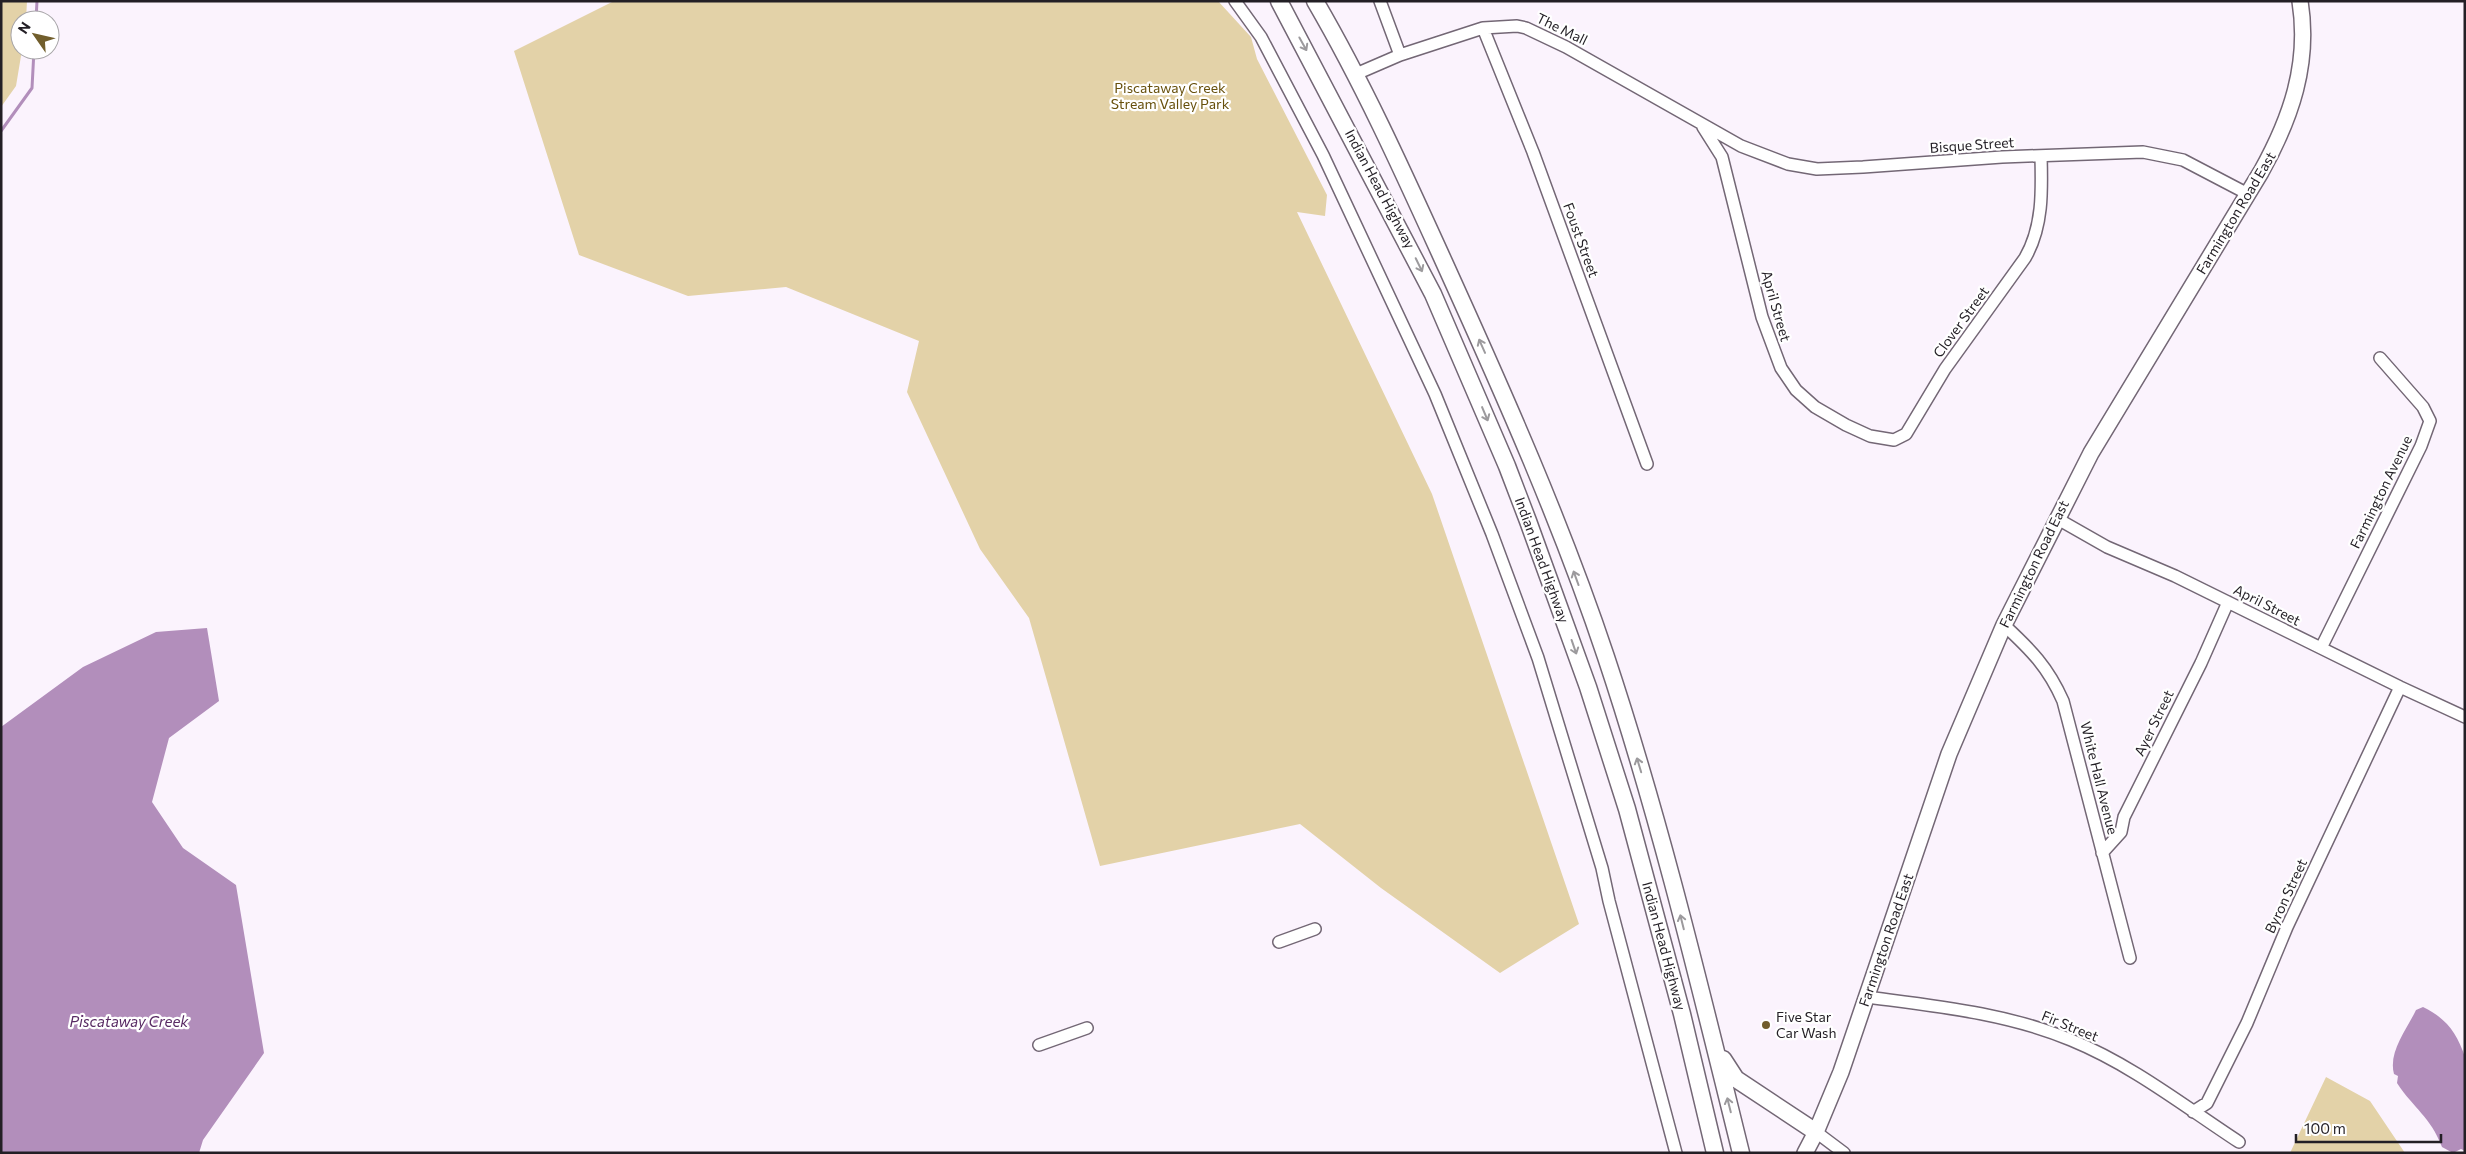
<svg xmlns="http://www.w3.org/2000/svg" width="2466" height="1154" viewBox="0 0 2466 1154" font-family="Commissioner,sans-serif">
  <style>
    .green { fill: #e3d2a8 }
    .water { fill: #b28ebb }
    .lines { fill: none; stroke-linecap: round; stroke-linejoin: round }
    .stream { stroke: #b28ebb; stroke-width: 3 }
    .minor-casing { stroke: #736775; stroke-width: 14 }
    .major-casing { stroke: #736775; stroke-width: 18 }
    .highway-casing { stroke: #736775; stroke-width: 19 }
    .minor { stroke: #fff; stroke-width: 11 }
    .major { stroke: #fff; stroke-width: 15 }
    .highway { stroke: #fff; stroke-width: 16 }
    .oneway { stroke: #9c9a9d }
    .poi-dot { fill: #715e2c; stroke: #fff; stroke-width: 2 }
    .labels { text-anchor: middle; stroke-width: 4.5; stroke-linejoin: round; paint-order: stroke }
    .street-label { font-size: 14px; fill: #231f25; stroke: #fff }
    .park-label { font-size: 14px; fill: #67500c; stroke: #fff }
    .poi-label { font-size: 14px; fill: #231f25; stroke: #fff; text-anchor: start }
    .water-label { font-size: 15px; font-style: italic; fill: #592b64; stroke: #fff }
  </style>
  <rect width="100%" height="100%" fill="#fbf3fd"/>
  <!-- green -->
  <path class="green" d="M1,1H27L26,20H20V50H22L16,86L1,107Z
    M614,1H1218L1251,37L1257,59L1327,195L1325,216L1297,212L1432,494L1579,924L1500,973L1381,888L1300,824L1100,866L1029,618L980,549L907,392L919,341L786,287L688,296L579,255L514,51Z
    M2326,1077L2370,1101L2405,1153H2290Z"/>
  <!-- water -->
  <path class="water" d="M207,628L219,701L169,738L152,802L183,848L236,885L264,1053L203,1140L199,1153H1V727L83,667L156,632Z
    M2423,1007C2446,1018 2457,1033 2465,1057V1151L2461,1149L2453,1153L2442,1147C2430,1116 2414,1109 2397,1083L2398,1076L2394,1074C2388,1052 2407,1029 2416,1010Z"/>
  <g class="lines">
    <!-- stream -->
    <path class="stream" d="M36,20L37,1
      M1,131L32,88L34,50"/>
    <!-- minor casing -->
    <g class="minor-casing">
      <path id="minor" d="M1235,1L1261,37L1323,155L1435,394L1492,534L1538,658L1602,868L1609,901L1676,1153
        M1380,1L1400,55
        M1483,28L1533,152L1647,464
        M1356,74L1400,55L1483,28L1517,26L1526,28L1566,47L1741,146L1788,164L1817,169L1863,167L2002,157L2143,152L2183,160L2248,194
        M1703,127L1722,157L1762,317L1781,368L1796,390L1815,407L1846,425L1870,436L1894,440L1906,434L1945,369L2025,258C2043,227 2042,191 2041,156
        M2056,518L2107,547L2175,576L2400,687L2465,717
        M2004,625C2031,650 2048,667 2063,701L2130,958
        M2321,648L2421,446L2430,421L2423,407L2380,358
        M2102,853L2121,832L2124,817L2201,663L2228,602
        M1279,942L1315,929
        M1867,997C1935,1006 2007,1013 2071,1040C2132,1065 2184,1106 2239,1142
        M1039,1045L1087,1028
        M2193,1112L2207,1103L2247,1023L2287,927L2400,687
        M1816,1132L1844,1153"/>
    </g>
    <!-- major casing -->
    <g class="major-casing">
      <path id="major" d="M1805,1153L1816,1132L1841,1072L1949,754L2004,625L2091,453L2261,172C2291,118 2310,64 2300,1"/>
    </g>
    <!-- highway casing -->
    <g class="highway-casing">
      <path id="highway" d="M1279,1L1433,294L1507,466L1528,521L1588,687L1627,809L1682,1014L1715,1153
        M1315,1C1364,85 1404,174 1444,262C1503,392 1561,522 1606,657C1660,819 1700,987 1741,1153
        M1723,1059L1736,1079L1816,1132"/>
    </g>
    <!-- minor -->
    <use href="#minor" class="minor"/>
    <!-- major -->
    <use href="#major" class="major"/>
    <!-- highway -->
    <use href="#highway" class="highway"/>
  </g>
  <!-- one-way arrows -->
  <defs><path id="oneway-shaft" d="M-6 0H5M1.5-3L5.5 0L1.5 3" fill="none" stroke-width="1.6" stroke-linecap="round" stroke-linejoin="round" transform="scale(1.25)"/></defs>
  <g class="oneway">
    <use href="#oneway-shaft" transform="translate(1303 44) rotate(61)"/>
    <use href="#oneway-shaft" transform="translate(1419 265) rotate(64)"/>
    <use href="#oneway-shaft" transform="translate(1482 346) rotate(-114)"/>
    <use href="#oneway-shaft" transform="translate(1485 414) rotate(67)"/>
    <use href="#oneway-shaft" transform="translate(1576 578) rotate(-110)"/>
    <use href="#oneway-shaft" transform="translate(1574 647) rotate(71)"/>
    <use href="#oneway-shaft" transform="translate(1639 765) rotate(-107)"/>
    <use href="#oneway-shaft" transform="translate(1682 922) rotate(-104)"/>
    <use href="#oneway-shaft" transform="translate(1729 1105) rotate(-104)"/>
  </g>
  <!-- markers -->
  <circle class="poi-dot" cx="1766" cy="1025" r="5"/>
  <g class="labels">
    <!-- street labels -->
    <g class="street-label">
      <text transform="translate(1562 29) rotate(26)" y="5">The Mall</text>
      <text transform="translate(1972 145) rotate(-4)" y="5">Bisque Street</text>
      <text transform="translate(1380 189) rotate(62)" y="5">Indian Head Highway</text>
      <text transform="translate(2236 213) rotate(-59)" y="5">Farmington Road East</text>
      <text transform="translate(1581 240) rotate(70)" y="5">Foust Street</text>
      <text transform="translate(1776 306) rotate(74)" y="5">April Street</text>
      <text transform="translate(1961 322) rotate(-54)" y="5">Clover Street</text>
      <text transform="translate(2381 492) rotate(-64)" y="5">Farmington Avenue</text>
      <text transform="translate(1542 560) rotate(70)" y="5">Indian Head Highway</text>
      <text transform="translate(2034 564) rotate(-64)" y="5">Farmington Road East</text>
      <text transform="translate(2267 605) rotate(27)" y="5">April Street</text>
      <text transform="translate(2154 723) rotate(-64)" y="5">Ayer Street</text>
      <text transform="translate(2099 778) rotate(76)" y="5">White Hall Avenue</text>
      <text transform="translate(2286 896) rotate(-65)" y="5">Byron Street</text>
      <text transform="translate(1886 940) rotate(-71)" y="5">Farmington Road East</text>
      <text transform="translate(1664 946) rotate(75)" y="5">Indian Head Highway</text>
      <text transform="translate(2070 1026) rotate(22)" y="5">Fir Street</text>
    </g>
    <!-- park labels -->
    <g class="park-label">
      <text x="1170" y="93">Piscataway Creek<tspan x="1170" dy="16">Stream Valley Park</tspan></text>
    </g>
    <!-- poi labels -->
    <g class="poi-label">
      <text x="1776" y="1022">Five Star<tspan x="1776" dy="16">Car Wash</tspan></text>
    </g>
    <!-- water labels -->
    <g class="water-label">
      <text x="129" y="1027">Piscataway Creek</text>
    </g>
  </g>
  <!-- border -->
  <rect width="2466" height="1154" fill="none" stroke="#231f25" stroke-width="5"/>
  <!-- north arrow -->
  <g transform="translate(35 35) rotate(304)"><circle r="24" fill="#ffffff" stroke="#a7a5a8"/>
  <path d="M0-4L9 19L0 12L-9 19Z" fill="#715e2c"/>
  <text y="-8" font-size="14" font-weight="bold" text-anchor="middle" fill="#231f25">N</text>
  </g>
  <!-- scale -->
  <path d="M2296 1134v8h145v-8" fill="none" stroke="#231f25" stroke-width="2.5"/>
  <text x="2304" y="1134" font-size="15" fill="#231f25" stroke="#ffffff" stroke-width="4" paint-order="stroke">100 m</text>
</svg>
